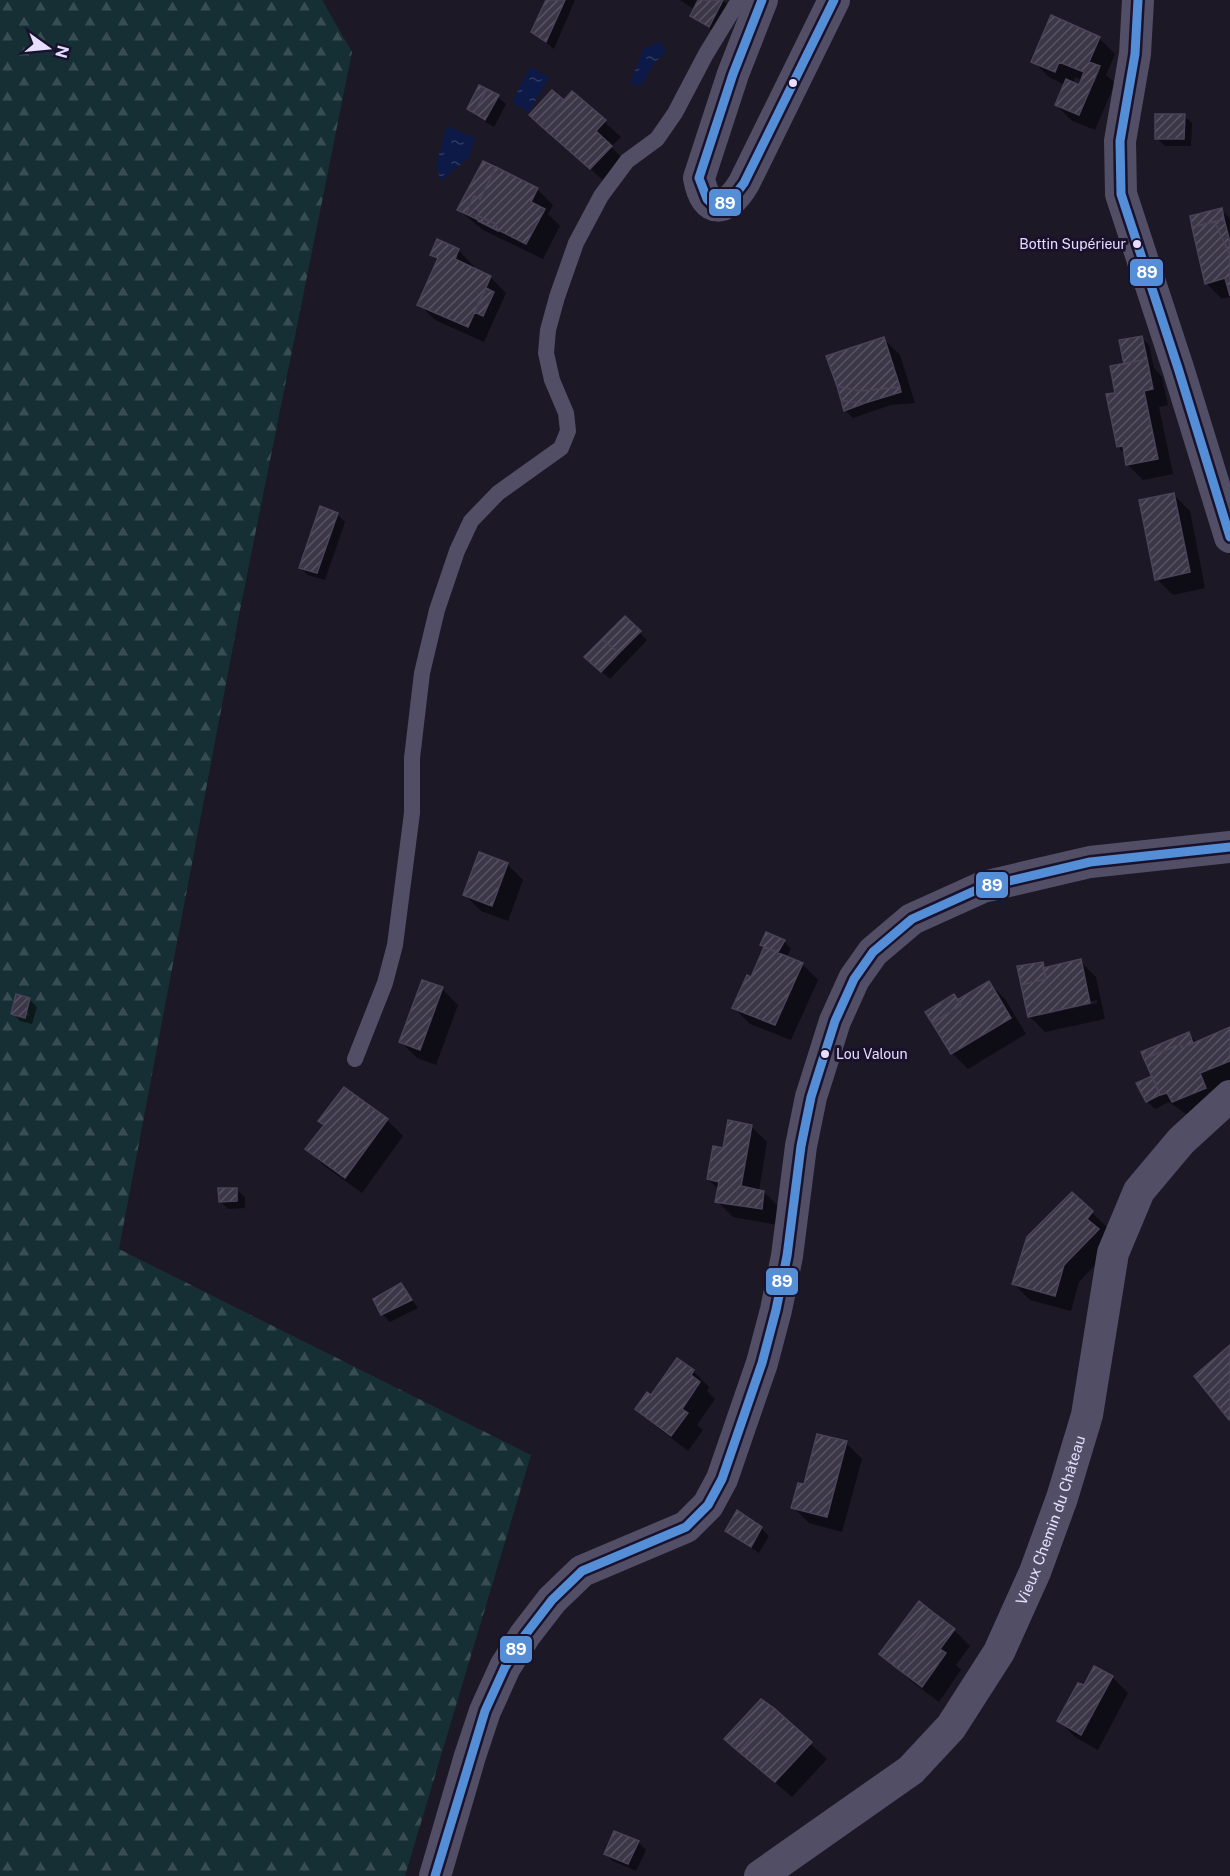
<svg xmlns="http://www.w3.org/2000/svg" width="1230" height="1876" viewBox="0 0 1230 1876" font-family="'Public Sans',sans-serif">
  <style>
    .forest { fill: url(#forest-firs) }
    .water { fill: url(#water-ripples) }
    .shadow { fill: #0007; fill-rule: evenodd }
    .building { fill: url(#building-hatch); stroke: #4a4359; stroke-width: 1.5 }
    .lines { fill: none; stroke-linecap: round; stroke-linejoin: round }
    .service { stroke: #524e66; stroke-width: 16 }
    .minor { stroke: #524e66; stroke-width: 32 }
    .bus-1-casing { stroke: #1a122c; stroke-width: 14 }
    .bus-1 { stroke: #548ed7; stroke-width: 9 }
    .bus-dot { fill: #e6deff; stroke: #1a122c; stroke-width: 2 }
    .labels { text-anchor: middle; stroke-width: 6; stroke-linejoin: round; paint-order: stroke }
    .bus-label { font-size: 14px; fill: #e6deff; stroke: #1a122c; text-anchor: end }
    .street-label { font-size: 15px; fill: #e6deff; stroke: #1a122c }
    .line-badge { stroke: #1a122c; stroke-width: 2 }
    .badge-label { font-size: 16px; text-anchor: middle; font-weight: bold; fill: #fff }
  </style>
  <defs>
    <pattern id="forest-firs" width="22" height="20" patternUnits="userSpaceOnUse" patternTransform="scale(1.5)"><rect width="22" height="20" fill="#162f34"/><path d="M5 1l3.5 6h-7zM16 11l3.5 6h-7z" fill="#384d52"/></pattern>
    <pattern id="water-ripples" width="26" height="14" patternUnits="userSpaceOnUse" patternTransform="scale(1.5)"><rect width="26" height="14" fill="#0d1a48"/><path d="M2 4q2-2 4 0t4 0M15 11q2-2 4 0t4 0" fill="none" stroke="#303b63"/></pattern>
    <pattern id="building-hatch" width="6" height="6" patternUnits="userSpaceOnUse" patternTransform="scale(1.5)"><rect width="6" height="6" fill="#3c3747"/><path d="M-1 1l2-2M0 6l6-6M5 7l2-2" fill="none" stroke="#585463"/></pattern>
  </defs>
  <rect width="100%" height="100%" fill="#1c1826"/>
  <!-- forest -->
  <path class="forest" d="M0,0H322L352,52L239,615L119,1249L531,1455L405,1876H0Z"/>
  <!-- water -->
  <path class="water" d="M660,42L666,52L655,62L641,86L630,83L644,48Z
    M530,67L549,77L529,112L512,102Z
    M447,126L475,138L469,157L441,181L436,166Z"/>
  <!-- shadow -->
  <path class="shadow" d="M548,0H575L554,49L533,32Z
    M680,0H723L730,8L717,33L700,23L692,15L695,10Z
    M1099,38L1115,54L1106,75L1115,83L1095,130L1072,121L1056,105L1065,85L1049,77L1033,61ZM1097,68L1100,70L1094,84L1092,81ZM1075,77L1082,80L1079,86L1073,84Z
    M480,87L498,97L506,104L494,127L476,116L468,109Z
    M552,92L564,102L573,93L621,137L611,147L627,163L607,184L531,115Z
    M1184,116L1192,123L1191,146H1165L1157,138Z
    M495,168L537,189L553,205L548,214L560,226L543,259L483,230L459,210Z
    M1222,210L1230,219V297L1222,299L1206,283L1191,217Z
    M458,250L474,266L473,269L490,277L506,293L484,342L435,320L419,304L438,261L432,255Z
    M1141,338L1149,345L1154,368L1162,377L1168,405L1159,407L1173,474L1143,480L1127,464L1126,455L1118,447L1117,394L1126,365Z
    M884,339L900,355L915,403L891,405L853,418L845,410Z
    M1174,495L1190,511L1205,588L1173,595L1157,579Z
    M337,514L345,522L325,580L308,575L301,568Z
    M625,618L647,640L610,679L594,665Z
    M507,864L523,880L508,921L481,911L465,895Z
    M784,941L791,949L786,958L802,964L818,980L791,1040L750,1024L734,1008L752,979L765,949L761,945Z
    M1080,961L1096,977L1105,1019L1045,1032L1029,1016L1042,963L1047,968ZM1097,1000V1003L1039,1016V1013Z
    M423,982L442,989L458,1005L436,1065L417,1058L401,1042Z
    M989,983L1005,999L1026,1034L968,1069L952,1053L958,1001Z
    M29,999L37,1007L32,1024L20,1021L13,1013Z
    M1230,1029V1083L1190,1117L1169,1102L1155,1109L1147,1101L1154,1077L1189,1034L1197,1043Z
    M387,1120L403,1136L362,1193L323,1165L307,1149L325,1126L320,1121Z
    M751,1126L767,1142L759,1191L764,1192L780,1208L778,1225L733,1217L717,1201L719,1190L708,1179L724,1150Z
    M237,1190L245,1197V1208L228,1209L220,1201Z
    M1072,1194L1108,1228L1103,1235L1113,1246L1079,1282L1071,1311L1030,1300L1014,1284Z
    M401,1285L418,1308L390,1322L383,1315L375,1299Z
    M693,1371L709,1387L707,1391L715,1399L697,1425L703,1430L688,1451L653,1424L637,1408L651,1397Z
    M846,1443L862,1459L842,1532L809,1523L793,1507L805,1486Z
    M761,1528L769,1536L759,1553L735,1538L727,1530Z
    M954,1630L970,1646L956,1665L961,1670L939,1702L911,1681L881,1654Z
    M1112,1677L1128,1693L1098,1750L1075,1737L1059,1721L1084,1687Z
    M774,1710L827,1759L792,1797L748,1759Z
    M615,1833L638,1842L646,1850L636,1871L613,1861L606,1854Z"/>
  <!-- building -->
  <path class="building" d="M546,0H565L546,42L531,32Z
    M698,0H723L709,27L690,16Z
    M1051,15L1100,37L1089,62L1100,66L1079,115L1055,105L1066,79L1079,85L1084,72L1059,62L1055,72L1031,62Z
    M479,85L487,89L474,113L467,109Z
    M487,89L499,95L485,120L474,113Z
    M552,90L564,100L541,126L529,115Z
    M572,91L606,120L596,131L612,146L590,169L541,126Z
    M1155,114H1185L1184,139H1155Z
    M483,161L496,167L480,199L474,196L466,214L457,210Z
    M496,167L538,188L531,202L545,209L526,244L466,214L474,196L480,199Z
    M1222,208L1224,219L1192,227L1190,216Z
    M476,215L496,224L498,231L478,221Z
    M1224,219L1230,242V256L1215,222Z
    M1215,222L1230,256V296L1225,278L1205,284L1192,227Z
    M437,239L459,249L455,259L491,276L468,327L417,305L438,258L430,255Z
    M486,288L494,292L483,316L474,312Z
    M1142,336L1147,359L1124,364L1119,340Z
    M884,337L900,387L860,391L837,386L826,356Z
    M1147,359L1153,389L1144,391L1158,459L1126,465L1123,446L1117,447L1106,394L1115,393L1110,366Z
    M837,386L860,391L900,387L901,392L865,403L852,402L841,400Z
    M841,400L852,402L865,403L844,411Z
    M1174,493L1190,572L1155,580L1139,500Z
    M320,506L338,513L317,573L299,568Z
    M625,616L641,631L619,653L602,639Z
    M602,639L619,653L601,672L584,657Z
    M479,852L508,863L492,906L463,895Z
    M766,932L785,940L778,952L760,945Z
    M764,947L803,963L775,1025L732,1008L747,975L751,977Z
    M1081,959L1090,1003L1028,1017L1021,985L1046,979L1043,968Z
    M1043,962L1046,979L1021,985L1017,966Z
    M422,980L443,987L420,1050L399,1042Z
    M989,981L1011,1018L951,1054L932,1023L961,1005L957,1000Z
    M16,994L30,998L25,1018L11,1014Z
    M954,994L961,1005L932,1023L925,1012Z
    M1230,1027V1061L1200,1073L1206,1088L1172,1102L1167,1093L1160,1095L1144,1059L1180,1044L1182,1048Z
    M1189,1032L1193,1043L1182,1048L1180,1044L1144,1059L1141,1052Z
    M1152,1076L1160,1095L1146,1102L1136,1083Z
    M344,1087L388,1119L345,1178L305,1149L324,1125L318,1121Z
    M728,1120L752,1125L741,1186L764,1191L762,1209L715,1202L719,1182L707,1179L713,1146L723,1148Z
    M218,1188H237V1201L219,1202Z
    M1072,1192L1093,1211L1087,1219L1099,1229L1064,1265L1055,1296L1012,1284L1027,1237Z
    M401,1283L412,1300L381,1315L373,1299Z
    M1230,1345V1419L1229,1420L1194,1376Z
    M677,1358L694,1370L691,1375L700,1382L682,1409L688,1413L671,1436L635,1409L647,1392L651,1395Z
    M817,1434L847,1441L827,1517L791,1508L798,1483L804,1484Z
    M737,1510L762,1527L751,1547L725,1531Z
    M919,1601L934,1613L893,1665L879,1654Z
    M934,1613L955,1629L940,1649L946,1653L922,1687L893,1665Z
    M1094,1666L1113,1676L1081,1735L1057,1721L1078,1683L1084,1685Z
    M761,1699L775,1709L739,1752L724,1739Z
    M775,1709L812,1742L775,1782L739,1752Z
    M614,1831L639,1841L628,1864L604,1854Z"/>
  <g class="lines">
    <!-- service -->
    <path class="service" d="M355,1059L385,983L395,945L412,813V758L422,673L437,610L457,551L471,521L498,493L561,448L568,431L566,413L552,380L546,353L548,330L557,297L576,243L601,196L627,161L657,139L675,113L706,54L739,0"/>
    <!-- minor -->
    <g class="minor">
      <path d="M762,0L733,74L699,178C706,216 727,212 744,183L834,0"/>
      <path d="M1138,0L1135,54L1120,141L1121,194L1178,368L1230,537"/>
      <path d="M435,1876L470,1756L485,1711L505,1667L525,1635L552,1600L582,1571L686,1527L708,1505L722,1479L762,1363L776,1310L787,1256L801,1146L811,1097L835,1021L854,979L873,952L912,919L983,887L1090,862L1230,847"/>
      <path id="s1" d="M760,1876L911,1770L951,1727L999,1652L1035,1572L1062,1498L1087,1415L1113,1253L1139,1191L1181,1141L1230,1096"/>
    </g>
    <!-- bus-1 casing -->
    <g class="bus-1-casing">
      <path id="bus-1" d="M762,0L733,74L699,178L707,199L712,204L718,206L731,200L744,183L834,0
        M1138,0L1135,54L1120,141L1121,194L1178,368L1230,537
        M435,1876L485,1711L505,1667L525,1635L552,1600L582,1571L686,1527L708,1505L722,1479L762,1363L776,1310L787,1256L801,1146L811,1097L835,1021L854,979L873,952L912,919L983,887L1090,862L1230,847"/>
    </g>
    <!-- bus-1 -->
    <use href="#bus-1" class="bus-1"/>
  </g>
  <!-- markers -->
  <g class="bus-dot">
    <circle cx="793" cy="83" r="5"/>
    <circle cx="1137" cy="244" r="5"/>
    <circle cx="825" cy="1054" r="5"/>
  </g>
  <g class="labels">
    <!-- bus labels -->
    <g class="bus-label">
      <text x="1126" y="249">Bottin Supérieur</text>
      <text x="836" y="1059" text-anchor="start">Lou Valoun</text>
    </g>
    <!-- street labels -->
    <g class="street-label">
      <text dy="5" stroke="none"><textPath href="#s1" startOffset="474">Vieux Chemin du Château</textPath></text>
    </g>
  </g>
  <g class="line-badge">
    <rect x="708" y="188" width="34" height="29" rx="6" fill="#548ed7"/>
    <rect x="1129" y="258" width="35" height="29" rx="6" fill="#548ed7"/>
    <rect x="975" y="871" width="34" height="28" rx="6" fill="#548ed7"/>
    <rect x="765" y="1267" width="34" height="29" rx="6" fill="#548ed7"/>
    <rect x="499" y="1635" width="34" height="29" rx="6" fill="#548ed7"/>
  </g>
  <g class="badge-label">
    <text x="725" y="209">89</text>
    <text x="1147" y="278">89</text>
    <text x="992" y="891">89</text>
    <text x="782" y="1287">89</text>
    <text x="516" y="1655">89</text>
  </g>
  <!-- north arrow -->
  <g transform="translate(48 48) rotate(105)" stroke="#1a122c" stroke-width="4.5" paint-order="stroke">
  <path d="M0-4.5L10 22L0 15L-10 22Z" fill="#e6deff"/>
  <text y="-9" font-size="16" font-weight="bold" text-anchor="middle" fill="#e6deff">N</text>
  </g>
</svg>
